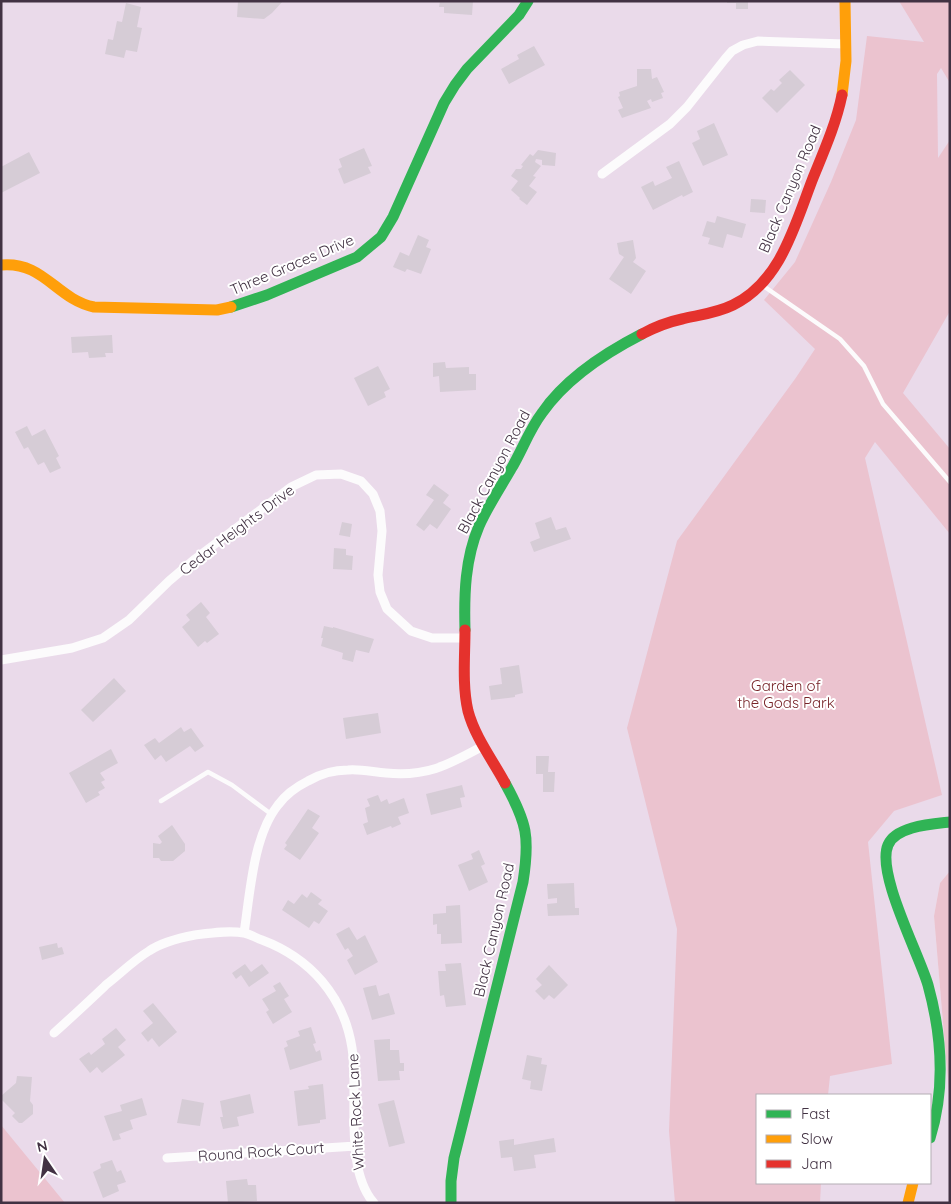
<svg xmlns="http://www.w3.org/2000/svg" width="951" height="1204" viewBox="0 0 951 1204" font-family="Quicksand,sans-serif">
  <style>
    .residential { fill: #eadaea; fill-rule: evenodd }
    .green { fill: #ebc3cf }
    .building { fill: #d6ccd6 }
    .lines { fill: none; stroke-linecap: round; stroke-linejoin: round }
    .lane { stroke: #fcfbfc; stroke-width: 4.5 }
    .street { stroke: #fcfbfc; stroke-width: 9 }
    .fast { stroke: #30b455; stroke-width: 11 }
    .slow { stroke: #ff9f0a; stroke-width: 11 }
    .jam { stroke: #e5322d; stroke-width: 11 }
    .labels { text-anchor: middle; stroke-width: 4; stroke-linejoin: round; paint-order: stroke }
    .street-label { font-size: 15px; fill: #423243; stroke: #fff }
    .park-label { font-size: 15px; fill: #772328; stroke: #fff }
  </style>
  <rect width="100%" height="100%" fill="#eee5ee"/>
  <!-- residential -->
  <path class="residential" d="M1,1H950V871L940,883L934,916L950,1106V1203H1ZM757,1095H930V1183H757Z"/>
  <!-- green -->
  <path class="green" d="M899,1H950V83L941,68L937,74L938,158L950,140V311L903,393L950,449V534L875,442L865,458L942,795L894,811L868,842L892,1064L830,1076L828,1095H757V1183H821L820,1203H675L669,1131L677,929L627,728L677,541L795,379L815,349L764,300L795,262L831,182L856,120L867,36L924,42Z
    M950,871V1106L934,916L940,883Z
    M1,1125L65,1203H1Z"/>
  <!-- building -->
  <path class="building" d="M238,1H283L272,13L264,19L237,17Z
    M440,1H473L472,15L444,13V7H439Z
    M727,1H748V9H736V3H727Z
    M126,3L141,7L137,27L142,28L137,52L126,50L124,58L105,54L108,39L113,40L117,21L122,22Z
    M534,46L545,65L509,84L501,69L519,59L517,55Z
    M637,69H651L652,79L657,77L664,92L661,93L663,98L652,102L651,99L647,101L651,108L622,118L618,110L623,108L618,97L620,96L619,92L637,86Z
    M790,70L805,85L777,113L762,98L771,89L774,91L782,83L779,80Z
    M714,123L728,155L703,166L692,143L700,139L697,131Z
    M364,148L372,166L368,167L371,173L344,184L338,169L342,167L339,159Z
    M538,150L556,153L555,166L542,165V160L536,159L535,162L541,166L533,176L536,177L529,186L537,192L527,205L519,199L520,198L511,190L518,181L511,176L516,169H521L523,166L521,165L530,154L533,156Z
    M29,152L40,173L1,193V167Z
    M679,161L693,192L683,197L682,195L653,210L641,187L653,181L655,186L672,178L666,167Z
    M751,199L766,200L765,213L750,212Z
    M717,216L746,224L742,238L727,234L723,248L708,244L710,238L702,236L707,221L715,223Z
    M418,235L429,240L426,247L431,249L421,274L407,269L405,272L393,267L400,252L409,256Z
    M633,240L636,258L633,262L646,271L631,294L609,279L624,257L619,254L617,243Z
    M112,335L113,353H105L106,357L89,358L88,352L72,353L71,337Z
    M445,362L446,368L469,367V374H476V390L440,392L439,376L433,377V363Z
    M378,366L390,389L384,392L386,397L368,406L354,378Z
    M27,426L32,436L45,429L59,456L56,458L61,468L50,473L44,462L38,465L28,447L24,449L15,432Z
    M434,484L449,495L443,503L451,509L437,529L430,524L424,531L416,525L434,500L426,495Z
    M551,517L556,530L566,527L571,539L534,552L530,542L540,538L535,523Z
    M342,522L352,524L350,537L339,535Z
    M334,548L346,549V555L353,556L352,570L333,569Z
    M201,602L210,613L206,617L219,634L207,643L205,641L198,647L182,627L190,620L186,615Z
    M324,626L333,628V627L374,639L369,653L356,650L353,662L342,659L343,653L321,646L323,638H321Z
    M519,665L523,693L515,695V697L491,700L489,686L502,684L500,668Z
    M114,678L126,691L93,722L81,710Z
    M378,713L381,733L346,739L343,718Z
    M181,727L184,732L191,728L204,746L195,752L190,746L166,762L161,755L155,760L144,745L155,738L159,743Z
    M111,749L118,763L100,773L105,780L101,782L105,788L98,792L100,795L86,803L69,773Z
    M536,756H549L548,772H555L554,792H543V774H536Z
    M462,785L465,797L460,798L462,807L431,815L426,794Z
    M378,795L381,802L387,799L389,804L404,798L409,813L398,817L401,824L392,828L391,826L367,835L363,824L368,822L365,808L370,806L367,799Z
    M308,809L320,816L312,828L319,833L300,860L284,849L287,845L285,843Z
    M172,825L185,844V851L173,861H161L159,858H153V843L160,844L162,842L158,836Z
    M479,850L485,864L481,866L488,882L469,891L458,865L473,859L471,854Z
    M574,883L575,908H579V915L548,916L547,904L557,903V898L548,899L547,884Z
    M311,892L322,900L318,904L328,911L319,924L314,921L309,928L282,910L288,900L294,904L302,894L307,898Z
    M460,905L462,943L441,944V934H437V924L433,925V914L446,913V906Z
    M349,927L357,940L365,935L378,962L355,975L347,960L353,956L348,948L345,950L336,934Z
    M57,943L58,948L62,947L64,954L42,960L39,947Z
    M461,963L466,1005L446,1007L444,995L440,996L438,971H446L445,964Z
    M245,964L251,972L262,964L269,973L249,987L241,975L236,979L232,973Z
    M549,965L568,985L554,999L549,995L544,1000L535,991L542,985L536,979Z
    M280,982L289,996L284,999L292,1012L273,1024L266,1012L269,1010L262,999L276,991L273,986Z
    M376,985L379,996L389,993L395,1014L372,1020L363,988Z
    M153,1003L177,1032L159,1047L152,1038L148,1042L141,1033L153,1023L143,1011Z
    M311,1027L316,1043L313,1044L316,1052L320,1050L322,1060L290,1070L284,1048L288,1046L286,1041L300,1036L298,1031Z
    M116,1028L126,1040L118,1047L125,1055L102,1073L97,1067L90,1073L79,1059L89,1052L91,1055L105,1044L102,1039Z
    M390,1039V1050H399L400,1063H404V1071H399L400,1080L378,1081L374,1040Z
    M527,1055L542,1058L541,1064L547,1065L542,1091L530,1089L531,1081L522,1079Z
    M17,1076L32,1077L30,1101L33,1105V1114L22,1123H19L12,1116L15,1113L1,1099V1096L16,1083Z
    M323,1084L326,1119L320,1120V1123L298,1126L294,1091L309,1089L308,1086Z
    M250,1094L254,1113L237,1117L239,1126L223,1129L220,1117H223L220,1101Z
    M142,1098L147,1115L130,1120L133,1129L119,1134L121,1139L113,1141L104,1116L122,1111L120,1105Z
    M182,1099L204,1103L200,1126L177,1123Z
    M394,1100L405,1143L389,1147L378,1104Z
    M554,1138L556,1152L534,1155L536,1168L514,1171L512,1157L501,1158L499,1141L514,1139V1145Z
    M112,1160L117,1172L121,1170L126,1182L117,1185L119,1191L103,1198L93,1172L101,1168L100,1164Z
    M247,1179L248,1185H256L257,1201L228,1203L226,1181Z"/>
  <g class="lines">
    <!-- lane -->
    <path class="lane" d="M762,285L840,339L864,366L883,404L950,482
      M161,801L208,772L232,785L271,814"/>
    <!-- street -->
    <path class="street" d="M602,174L670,124L687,107L725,59L732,51L743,45L758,41L845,44
      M1,660L72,648L103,638L129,620L169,581L195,559L291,487L316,475L341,474L361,481L373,494L380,511L382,531L378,575L380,592L387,609L411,631L432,638H465
      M244,933C250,894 253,836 278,805C286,794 296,787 308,781C320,774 333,770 348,770C361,769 373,772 386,773C427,777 448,765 483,746
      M54,1033C72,1017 90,1000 107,984C121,973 134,960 149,951C162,942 179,938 195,935C210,933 229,930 244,933C250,934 256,938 262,940C310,958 344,996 352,1048C359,1092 343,1168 374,1203
      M167,1158L356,1146"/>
    <!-- fast -->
    <path class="fast" d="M231,307L267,295L357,257L381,237L393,217L444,103L455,85L467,69L519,15L528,1
      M465,630C464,594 465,559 479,526C488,506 500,488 511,469C522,451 529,430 542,413C566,378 605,353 642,334
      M930,1138C946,1087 942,1036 928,985C919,954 876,873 888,845C896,826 933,824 950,822
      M451,1203V1181L454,1158L523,882C530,837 527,823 505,783"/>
    <!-- slow -->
    <path class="slow" d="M842,95L846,61L845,1
      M1,265C44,261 56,299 94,307L217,310L231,307
      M908,1203L913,1183"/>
    <!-- jam -->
    <path class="jam" d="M642,334C655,327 668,322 682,319C699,315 717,313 733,305C781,282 795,224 813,178C824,151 836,124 842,95
      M465,630C465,656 462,685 468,711C475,737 492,759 505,783"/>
  </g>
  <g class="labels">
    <!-- street labels -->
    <g class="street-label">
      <text transform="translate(790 189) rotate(-67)" y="5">Black Canyon Road</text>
      <text transform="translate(292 265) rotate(-23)" y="5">Three Graces Drive</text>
      <text transform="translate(494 472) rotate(-62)" y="5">Black Canyon Road</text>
      <text transform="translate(237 530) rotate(-37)" y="5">Cedar Heights Drive</text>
      <text transform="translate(494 930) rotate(-77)" y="5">Black Canyon Road</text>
      <text transform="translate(356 1112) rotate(-93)" y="5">White Rock Lane</text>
      <text transform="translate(261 1152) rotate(-4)" y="5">Round Rock Court</text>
    </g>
    <!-- park labels -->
    <g class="park-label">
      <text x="786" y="691">Garden of<tspan x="786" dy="17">the Gods Park</tspan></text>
    </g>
  </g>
  <!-- border -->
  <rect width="951" height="1204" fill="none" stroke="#423243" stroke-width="5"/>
  <!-- legend -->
  <rect x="756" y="1094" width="175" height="90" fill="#ffffff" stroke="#b3adb4"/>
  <rect x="766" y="1110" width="25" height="8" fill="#30b455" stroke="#b3adb4"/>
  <text x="801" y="1119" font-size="15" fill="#423243">Fast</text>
  <rect x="766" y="1135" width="25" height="8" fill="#ff9f0a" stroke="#b3adb4"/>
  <text x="801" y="1144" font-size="15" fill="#423243">Slow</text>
  <rect x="766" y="1160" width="25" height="8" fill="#e5322d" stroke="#b3adb4"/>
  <text x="801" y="1169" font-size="15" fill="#423243">Jam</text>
  <!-- north arrow -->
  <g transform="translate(45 1159) rotate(347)" stroke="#ffffff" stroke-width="4" paint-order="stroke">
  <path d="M0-4L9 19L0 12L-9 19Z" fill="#423243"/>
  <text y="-8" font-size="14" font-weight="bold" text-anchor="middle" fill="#423243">N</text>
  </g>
</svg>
